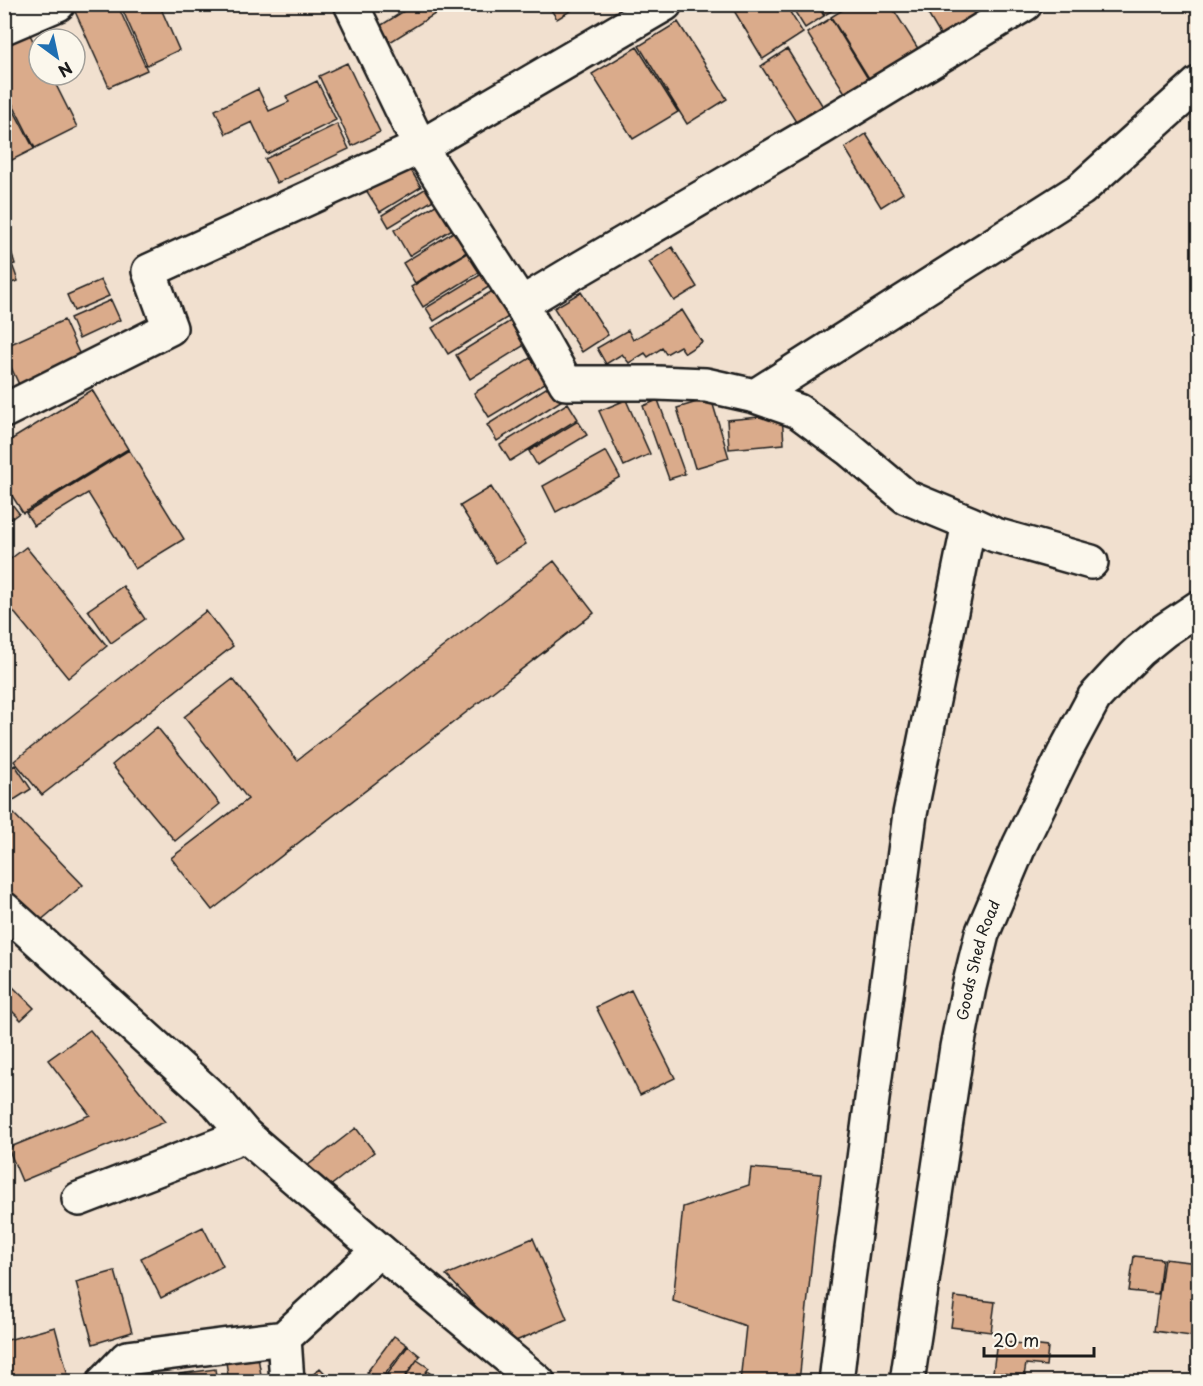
<svg xmlns="http://www.w3.org/2000/svg" width="1203" height="1386" viewBox="0 0 1203 1386" font-family="'Playpen Sans',sans-serif">
  <style>
    .building { fill: #daab8b; stroke: #1c1c1c; stroke-width: 1.5 }
    .lines { fill: none; stroke-linecap: round; stroke-linejoin: round }
    .minor-casing { stroke: #1c1c1c; stroke-width: 38 }
    .secondary-casing { stroke: #1c1c1c; stroke-width: 38 }
    .minor { stroke: #fbf7ec; stroke-width: 33 }
    .secondary { stroke: #fbf7ec; stroke-width: 33 }
    .labels { text-anchor: middle; stroke-width: 6; stroke-linejoin: round; paint-order: stroke }
    .street-label { font-size: 15px; fill: #1c1c1c; stroke: #fbf7ec }
  </style>
  <rect width="100%" height="100%" fill="#f1e0cf"/>
  <filter id="ink" filterUnits="userSpaceOnUse"><feTurbulence type="fractalNoise" baseFrequency=".0167" numOctaves="2"/><feDisplacementMap in="SourceGraphic" scale="12" xChannelSelector="R" yChannelSelector="G"/><feConvolveMatrix kernelMatrix="1 2 1 2 8 2 1 2 1" color-interpolation-filters="sRGB"/></filter>
  <g filter="url(#ink)">
    <!-- building -->
    <path class="building" d="M80,4H117L147,70L109,87L73,7Z
      M120,4H159L179,50L147,65Z
      M415,4H451L390,42L380,26Z
      M547,4H579L580,5L557,19Z
      M730,4H785L803,33L763,59Z
      M790,4H817L824,16L805,28Z
      M819,4H842L825,15Z
      M852,4H890L924,58L875,88L831,17Z
      M922,4H968L976,17L942,38Z
      M974,4H999L981,16Z
      M831,18L870,82L847,96L807,33Z
      M678,22L727,99L687,124L639,46Z
      M29,33L39,52V75H51L77,127L35,148L4,87V45Z
      M637,47L678,112L633,139L592,74Z
      M787,49L827,113L801,130L761,66Z
      M347,63L380,132L352,146L319,76Z
      M317,81L336,120L267,154L252,122L226,134L215,110L258,89L269,111L289,102L286,96Z
      M4,92L34,149L4,164Z
      M337,124L349,149L277,183L265,159Z
      M866,134L903,193L881,207L845,148Z
      M408,165L421,187L380,212L366,190Z
      M428,187L435,199L389,227L382,215Z
      M439,203L454,228L409,256L394,230Z
      M458,229L470,250L415,283L403,263Z
      M4,238H7L15,264L4,267Z
      M672,247L697,287L674,301L649,262Z
      M475,248L486,268L423,307L411,287Z
      M13,267L18,281L4,285V270Z
      M485,272L492,285L434,321L426,308Z
      M101,280L109,296L74,311L67,295Z
      M494,290L510,316L448,354L432,328Z
      M581,292L608,335L582,352L554,308Z
      M111,300L120,320L79,339L70,318Z
      M682,310L702,342L685,353L680,346L666,354L662,348L648,357L645,353L629,363L622,354L606,364L597,348L628,330L633,340Z
      M517,317L531,341L470,379L456,355Z
      M64,320L84,364L22,391L4,352V347Z
      M535,355L550,380L489,417L474,393Z
      M554,383L564,399L497,441L487,425Z
      M92,390L128,449L23,513L4,483V444Z
      M711,398L729,458L695,468L677,408Z
      M626,400L650,454L624,466L599,411Z
      M658,400L685,474L669,479L643,406Z
      M568,403L578,419L510,461L500,445Z
      M782,415L784,444L729,449L727,420Z
      M578,421L587,435L537,465L529,451Z
      M129,450L184,539L135,569L88,493L34,526L26,513Z
      M606,451L620,477L556,512L543,486Z
      M491,487L526,544L496,563L460,506Z
      M4,494L19,513L4,524Z
      M26,547L107,646L68,678L4,600V564Z
      M554,561L594,613L212,910L171,858L248,799L184,717L233,679L297,760Z
      M123,586L145,619L111,643L88,610Z
      M206,611L233,646L42,795L14,761Z
      M157,727L220,804L175,841L112,765Z
      M15,765L31,789L6,805L4,803V772Z
      M12,812L83,885L40,921L4,886V818Z
      M4,978L34,1008L21,1020L4,1003Z
      M631,990L675,1078L640,1095L596,1007Z
      M90,1030L165,1122L22,1181L8,1148L90,1115L48,1060Z
      M356,1128L374,1152L325,1190L307,1166Z
      M751,1168L821,1174L799,1382H740L746,1326L673,1301L683,1207L749,1185Z
      M203,1227L223,1266L161,1298L141,1258Z
      M533,1238L567,1319L511,1343L446,1275Z
      M1134,1256L1162,1259L1158,1294L1129,1291Z
      M1164,1259L1198,1263V1337L1154,1331Z
      M115,1271L132,1332L93,1344L76,1282Z
      M955,1297L995,1302L991,1332L951,1327Z
      M55,1327L68,1375L43,1382H4V1341Z
      M394,1336L407,1345L380,1381L367,1372Z
      M997,1341L1048,1347L1046,1366L1026,1364L1024,1376L993,1372Z
      M408,1346L420,1356L401,1382H382Z
      M258,1357L262,1381L229,1382L226,1362Z
      M417,1360L429,1368L419,1382H402Z
      M320,1368L333,1382H305Z
      M215,1369L217,1382H181L180,1374Z
      M427,1371L437,1378L435,1382H419Z"/>
    <g class="lines">
      <!-- minor casing -->
      <g class="minor-casing">
        <path id="minor" d="M351,4L420,147L521,304L566,383H657L706,385L755,396L798,411L849,449L906,497L969,523L995,535L1091,562
          M4,27L58,4
          M521,304L571,274L821,128L1025,4
          M755,396L1081,189L1198,84
          M4,411L170,328L149,271L420,147L665,4
          M79,1199L245,1135
          M284,1338L287,1382
          M104,1382L127,1358L284,1338L379,1250
          M836,1382L848,1279L910,814L969,523"/>
      </g>
      <!-- secondary casing -->
      <g class="secondary-casing">
        <g id="secondary">
          <path d="M4,909L217,1102L245,1135L379,1250L538,1382"/>
          <path id="s1" d="M907,1382L957,1047L969,987L982,934L1020,844L1064,754L1094,698L1118,672L1139,651L1165,630L1198,608"/>
        </g>
      </g>
      <!-- minor -->
      <use href="#minor" class="minor"/>
      <!-- secondary -->
      <use href="#secondary" class="secondary"/>
    </g>
  </g>
  <g class="labels">
    <!-- street labels -->
    <g class="street-label">
      <text dy="5" stroke="none"><textPath href="#s1" startOffset="428">Goods Shed Road</textPath></text>
    </g>
  </g>
  <!-- margin -->
  <rect width="1203" height="1386" fill="none" stroke="#fbf7ec" stroke-width="24"/>
  <rect x="12" y="12" width="1179" height="1362" fill="none" stroke="#1c1c1c" stroke-width="2" filter="url(#ink)"/>
  <!-- north arrow -->
  <g transform="translate(57 57) rotate(147)"><circle r="28" fill="#fbf7ec" stroke="#a29f99" stroke-width="1.5"/>
  <path d="M0-4.5L10 22L0 15L-10 22Z" fill="#1f6fb2"/>
  <text y="-9" font-size="16" font-weight="bold" text-anchor="middle" fill="#1c1c1c">N</text>
  </g>
  <!-- scale -->
  <path d="M984 1347v9h110v-9" fill="none" stroke="#1c1c1c" stroke-width="3"/>
  <text x="993" y="1347" font-size="18" fill="#1c1c1c" stroke="#fbf7ec" stroke-width="4.5" paint-order="stroke">20 m</text>
</svg>
